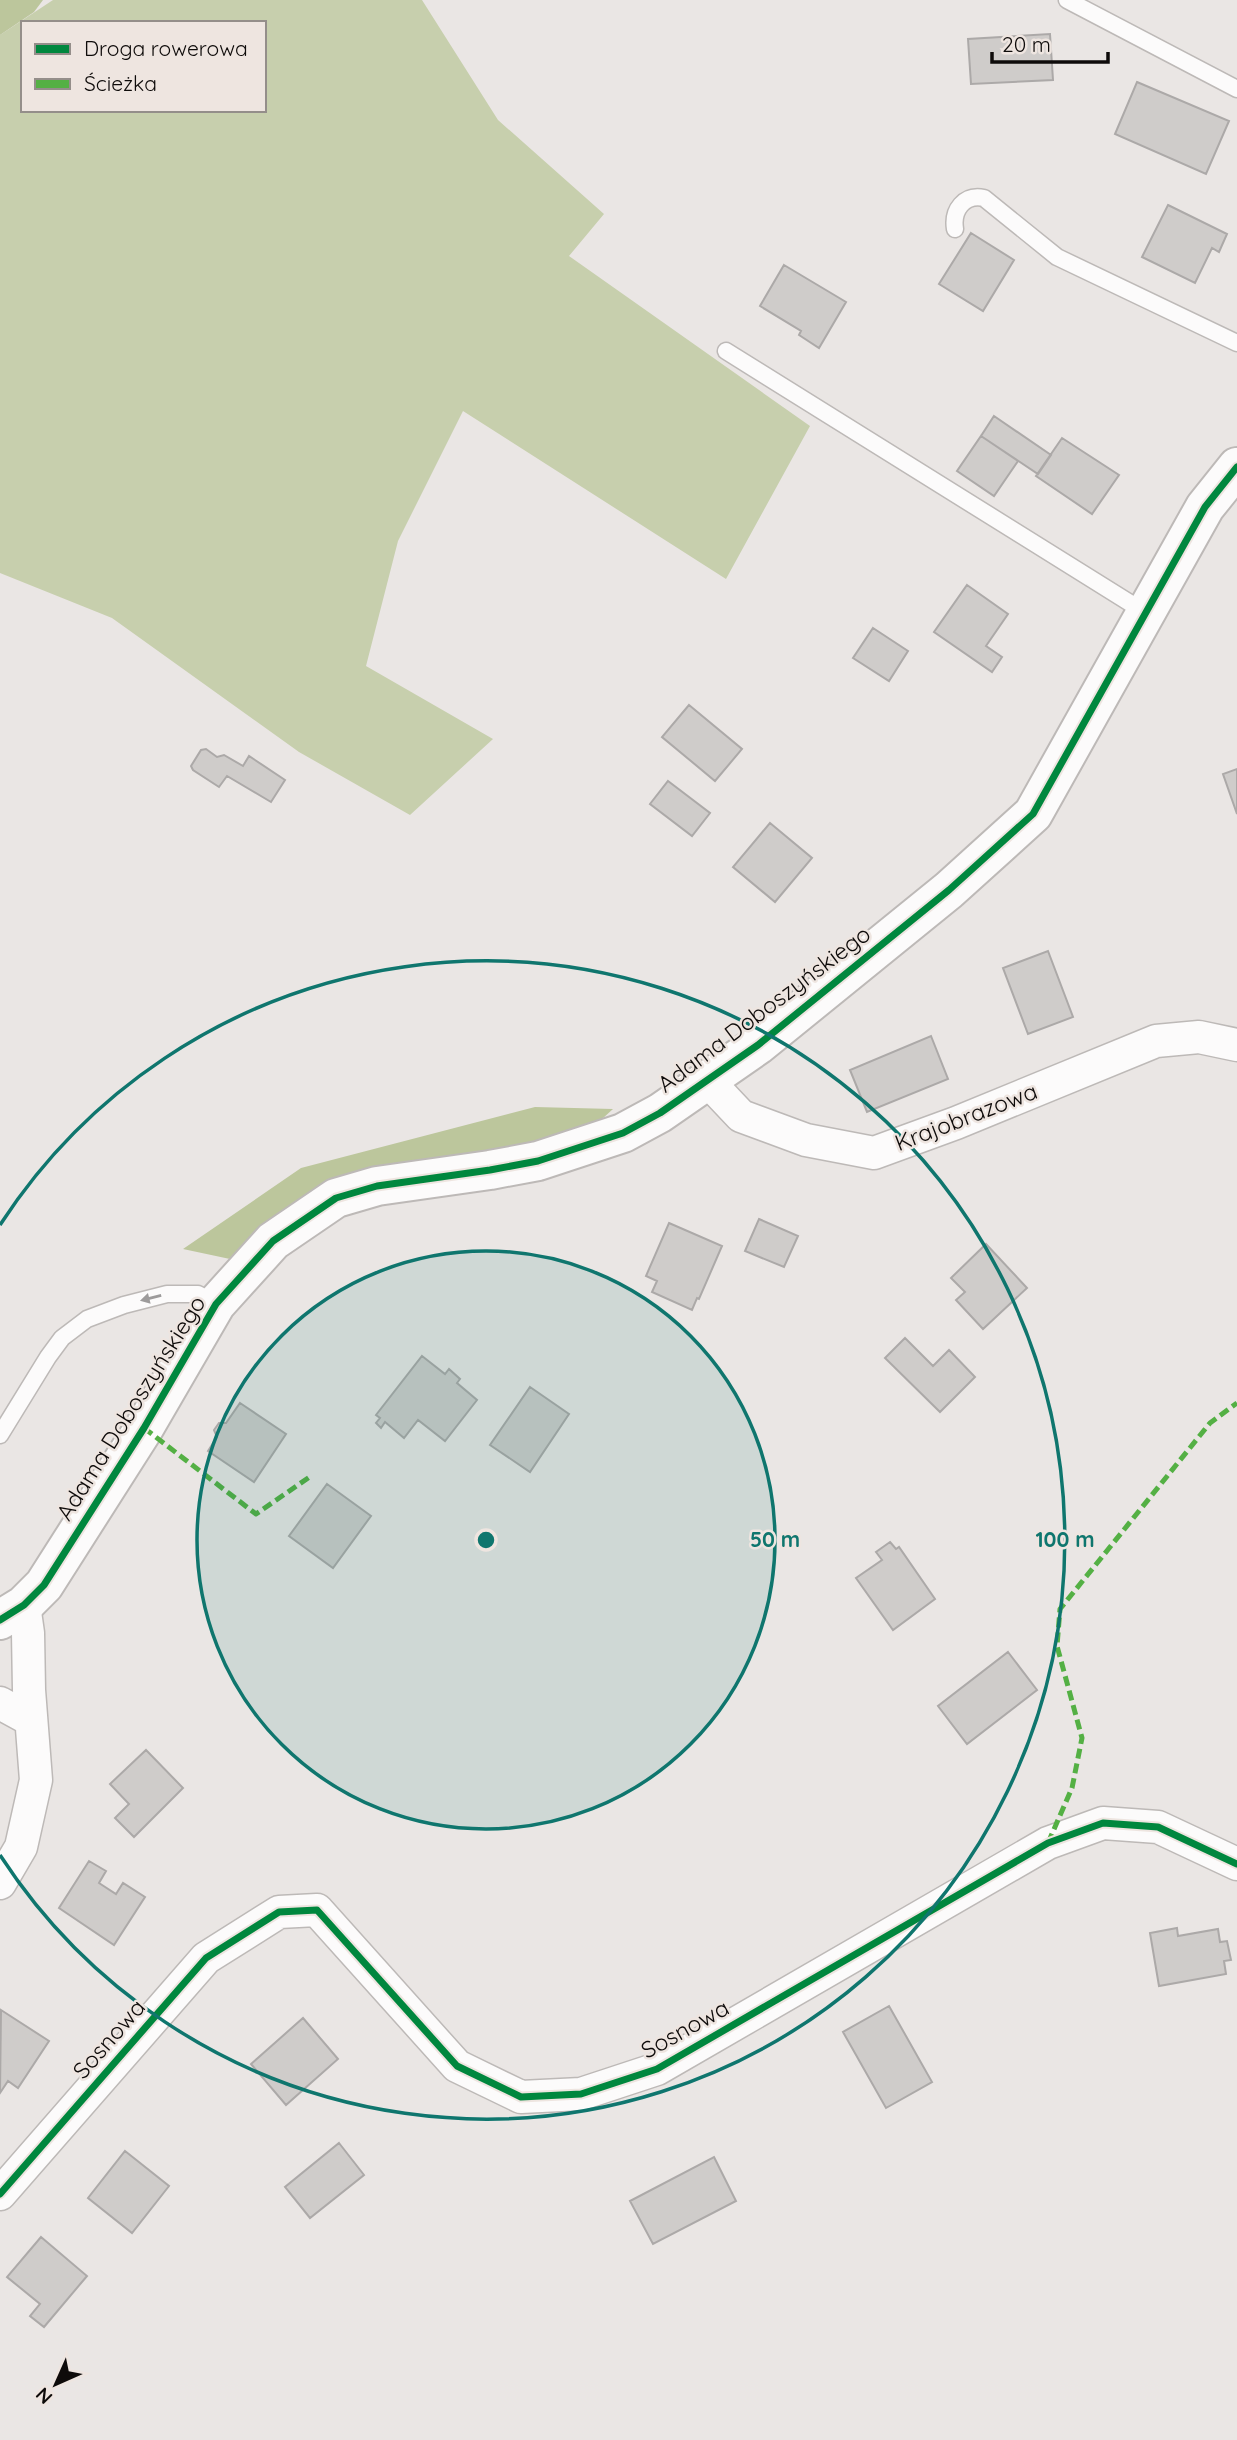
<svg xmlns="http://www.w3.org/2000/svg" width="1237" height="2440" viewBox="0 0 1237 2440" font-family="Quicksand,sans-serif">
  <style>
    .green { fill: #c7cfad; fill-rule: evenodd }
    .forest { fill: #bcc69c }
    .building { fill: #cfccca; stroke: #aca9a8; stroke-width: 2 }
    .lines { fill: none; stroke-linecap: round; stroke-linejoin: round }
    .lane-casing { stroke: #bdb9b7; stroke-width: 19 }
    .street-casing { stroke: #bdb9b7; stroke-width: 35 }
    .secondary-casing { stroke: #bdb9b7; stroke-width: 42 }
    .lane { stroke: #fcfbfb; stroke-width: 16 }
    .street { stroke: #fcfbfb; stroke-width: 32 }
    .secondary { stroke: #fcfbfb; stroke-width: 38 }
    .quiet { stroke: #54b044; stroke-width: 5; stroke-dasharray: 10 5; stroke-linecap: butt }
    .cycleway-casing { stroke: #eee5e0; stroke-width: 11 }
    .cycleway { stroke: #00873e; stroke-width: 7 }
    .oneway { fill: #9d9b9b }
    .ring { fill: none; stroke: #0f766e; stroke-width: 3.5 }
    .labels { text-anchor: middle; stroke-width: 5; stroke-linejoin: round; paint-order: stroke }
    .street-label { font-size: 23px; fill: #0e0b0a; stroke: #eee5e0 }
    .centre { fill: #0f766e; stroke: #eee5e0; stroke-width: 3.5 }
    .ring-label { font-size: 21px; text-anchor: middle; font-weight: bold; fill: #0f766e; stroke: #eee5e0; stroke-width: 5; stroke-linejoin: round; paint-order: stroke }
  </style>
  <rect width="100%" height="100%" fill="#eae6e4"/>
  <!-- green -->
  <path class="green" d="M53,0H422L498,120L604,214L569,256L810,426L726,579L463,411L398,541L366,666L493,739L410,815L299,752L112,618L0,573V35ZM23,23H264V110H23Z"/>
  <!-- forest -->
  <path class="forest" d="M0,0H43L34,12L0,35Z
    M535,1107L613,1109L591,1129L526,1151L319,1190L230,1259L183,1249L301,1168Z"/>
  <!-- building -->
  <path class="building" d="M1050,34L1053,80L971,84L968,39Z
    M1137,82L1229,121L1206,174L1115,134Z
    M1168,205L1227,234L1219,252L1212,248L1195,283L1142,257Z
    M971,233L1014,260L983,311L939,284Z
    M784,265L846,302L819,348L799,335L801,331L760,306Z
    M994,416L1051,455L1038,474L981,436Z
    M981,436L1018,461L994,496L957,471Z
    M1062,438L1119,475L1092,514L1036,476Z
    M967,585L1008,614L986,646L1002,657L992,672L934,632Z
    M873,628L908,651L889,681L853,658Z
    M689,705L742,749L715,781L662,737Z
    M206,749L217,757L224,755L243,766L249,756L285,780L271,802L227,776L219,787L193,770L191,766L201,750Z
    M1237,769V814L1223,774Z
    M668,781L710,813L692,836L650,804Z
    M770,823L812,858L775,902L733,867Z
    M1048,951L1073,1017L1028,1034L1003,968Z
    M931,1036L948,1079L867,1112L850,1070Z
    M759,1219L798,1236L784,1267L745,1251Z
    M669,1223L722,1246L699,1299L697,1298L692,1310L652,1292L657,1281L646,1276Z
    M986,1244L1027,1288L983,1329L956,1300L965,1292L951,1278Z
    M905,1338L933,1366L949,1350L975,1377L940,1412L885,1358Z
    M422,1356L445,1374L449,1369L460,1379L457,1383L477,1400L445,1441L418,1420L404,1438L385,1422L381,1428L376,1423L380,1418L376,1415Z
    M530,1387L569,1414L530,1472L490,1445Z
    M240,1403L286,1434L254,1482L208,1451L217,1437L214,1430L219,1423H226Z
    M327,1484L371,1516L333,1568L289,1536Z
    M890,1542L896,1549L899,1547L935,1599L893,1630L856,1578L882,1560L876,1552Z
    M1008,1652L1037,1690L967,1744L938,1706Z
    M146,1750L183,1788L134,1837L115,1818L129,1804L110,1784Z
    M89,1861L106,1871L99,1883L116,1894L123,1883L145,1897L114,1945L59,1908Z
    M1177,1928L1178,1936L1218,1929L1220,1942L1227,1941L1231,1960L1224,1961L1226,1974L1159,1986L1150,1933Z
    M889,2006L932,2082L886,2108L843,2032Z
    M1,2010L49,2041L18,2088L8,2081L0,2093Z
    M303,2018L338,2059L286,2105L251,2064Z
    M339,2143L364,2175L310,2218L285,2187Z
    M125,2151L169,2186L132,2233L88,2198Z
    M714,2157L736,2201L653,2244L630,2201Z
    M41,2237L87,2276L44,2327L30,2316L40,2304L7,2277Z"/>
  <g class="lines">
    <!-- lane casing -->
    <g class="lane-casing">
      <path id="lane" d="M1067,0L1237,89
        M955,229C952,210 964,194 984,198L1057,257L1237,343
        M726,351L1146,613
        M0,1435L48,1357L62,1338L87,1319L124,1305L167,1294H198L216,1304"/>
    </g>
    <!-- street casing -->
    <g class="street-casing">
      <path id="street" d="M706,1079L741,1116L806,1140L874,1153L956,1123L1156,1041L1199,1037L1237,1045
        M0,1703L31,1720
        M0,1883L21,1847L36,1780L29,1690L28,1633L24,1605
        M0,2194L206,1958L279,1912L317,1910L457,2066L521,2097L581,2094L657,2069L1048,1843L1103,1823L1158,1827L1237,1864"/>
    </g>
    <!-- secondary casing -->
    <g class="secondary-casing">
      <path id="secondary" d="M0,1620L24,1605L44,1585L144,1428L216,1304L273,1241L336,1198L377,1186L490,1170L538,1161L623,1133L660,1113L758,1045L949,890L1033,814L1205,507L1237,467"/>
    </g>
    <!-- lane -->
    <use href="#lane" class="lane"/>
    <!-- street -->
    <use href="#street" class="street"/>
    <!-- secondary -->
    <use href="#secondary" class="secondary"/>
    <!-- quiet -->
    <path class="quiet" d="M144,1428L256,1514L311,1476
      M1048,1843L1072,1788L1082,1738L1057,1646L1060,1609L1210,1423L1237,1403"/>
    <!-- cycleway casing -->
    <g class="cycleway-casing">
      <path id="cycleway" d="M0,1620L24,1605L44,1585L144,1428L216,1304L273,1241L336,1198L377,1186L490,1170L538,1161L623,1133L660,1113L758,1045L949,890L1033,814L1205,507L1237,467
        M0,2194L206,1958L279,1912L317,1910L457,2066L521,2097L581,2094L657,2069L1048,1843L1103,1823L1158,1827L1237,1864"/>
    </g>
    <!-- cycleway -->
    <use href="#cycleway" class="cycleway"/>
  </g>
  <!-- one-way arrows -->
  <defs><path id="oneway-solid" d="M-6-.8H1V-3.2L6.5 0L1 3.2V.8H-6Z" transform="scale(1.75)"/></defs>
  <use class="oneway" href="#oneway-solid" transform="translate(151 1298) rotate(166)"/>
  <!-- distance rings -->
  <circle cx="486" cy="1540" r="289" fill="#0f766e" fill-opacity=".12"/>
  <g class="ring">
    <circle cx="486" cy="1540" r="289"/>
    <path d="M0 1225A579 579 0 1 1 0 1855"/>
  </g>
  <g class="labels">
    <!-- street labels -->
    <g class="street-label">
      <text transform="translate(764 1009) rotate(-37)" y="8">Adama Doboszyńskiego</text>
      <text transform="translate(966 1117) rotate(-21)" y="8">Krajobrazowa</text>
      <text transform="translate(131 1408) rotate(-58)" y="8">Adama Doboszyńskiego</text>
      <text transform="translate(685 2029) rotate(-29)" y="8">Sosnowa</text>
      <text transform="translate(109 2039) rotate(-49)" y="8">Sosnowa</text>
    </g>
  </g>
  <circle cx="486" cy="1540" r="10" class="centre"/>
  <g class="ring-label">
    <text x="775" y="1547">50 m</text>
    <text x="1065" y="1547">100 m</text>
  </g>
  <!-- legend -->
  <rect x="21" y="21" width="245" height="91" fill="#eee5e0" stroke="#948e8a" stroke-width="2"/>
  <rect x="35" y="44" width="35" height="10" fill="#00873e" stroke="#948e8a" stroke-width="2"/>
  <text x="84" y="56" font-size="21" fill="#0e0b0a">Droga rowerowa</text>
  <rect x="35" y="79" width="35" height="10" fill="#54b044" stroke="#948e8a" stroke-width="2"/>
  <text x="84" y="91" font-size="21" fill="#0e0b0a">Ścieżka</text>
  <!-- north arrow -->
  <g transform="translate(56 2384) rotate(225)" stroke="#eee5e0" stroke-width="5" paint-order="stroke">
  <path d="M0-5L12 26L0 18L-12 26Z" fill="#0e0b0a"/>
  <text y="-10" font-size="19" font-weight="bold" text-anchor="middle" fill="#0e0b0a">N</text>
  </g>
  <!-- scale -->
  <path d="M992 52v10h116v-10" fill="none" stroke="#0e0b0a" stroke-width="3.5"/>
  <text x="1002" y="52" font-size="21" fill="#0e0b0a" stroke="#eee5e0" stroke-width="5" paint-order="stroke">20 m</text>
</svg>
